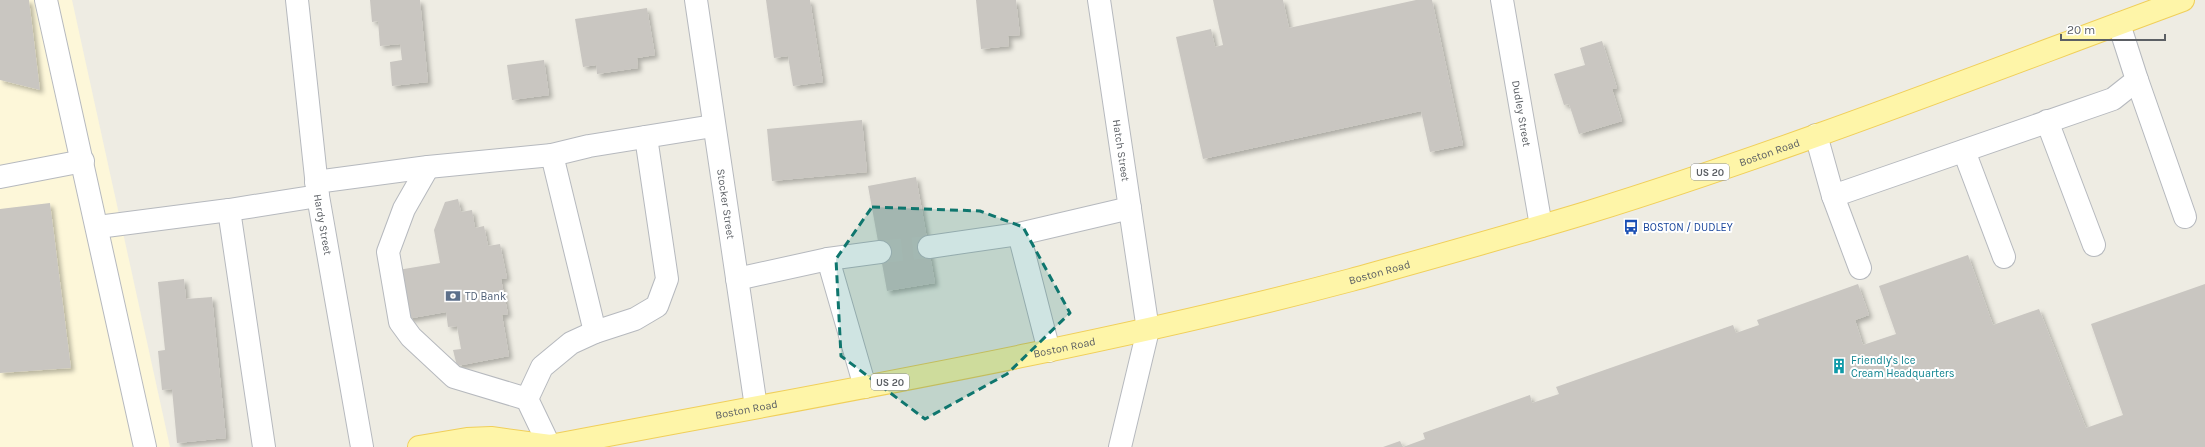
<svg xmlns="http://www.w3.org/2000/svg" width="2205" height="447" viewBox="0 0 2205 447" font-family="Karla,sans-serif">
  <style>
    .commercial { fill: #fdf7d9 }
    .building { fill: #c9c6c1; filter: url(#shadow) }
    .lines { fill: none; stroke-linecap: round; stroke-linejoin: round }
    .minor-tunnel { stroke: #c9c9c3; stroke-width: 22; stroke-dasharray: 22 11; stroke-linecap: butt }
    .minor-casing { stroke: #b6b9be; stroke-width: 24 }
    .major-casing { stroke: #f0cf5a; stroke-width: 24 }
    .minor { stroke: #fff; stroke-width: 22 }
    .major { stroke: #fef5a8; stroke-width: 22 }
    .marked { fill: #0f766e; fill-opacity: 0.2; stroke: #0f766e; stroke-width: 3; stroke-dasharray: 8 5; stroke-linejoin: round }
    .labels { text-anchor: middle; stroke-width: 4; stroke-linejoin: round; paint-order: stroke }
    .shield { fill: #fff; stroke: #8c8f92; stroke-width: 1 }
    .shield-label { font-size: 10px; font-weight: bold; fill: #5b5f64 }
    .street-label { font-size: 11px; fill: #5b5f64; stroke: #fff }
    .transit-label { font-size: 11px; fill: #164399; stroke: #fff; text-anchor: start }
    .service-label { font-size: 11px; fill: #4e5e75; stroke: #fff; text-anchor: start }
    .culture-label { font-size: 11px; fill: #0d838f; stroke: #fff; text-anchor: start }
  </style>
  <defs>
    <filter id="shadow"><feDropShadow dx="3.5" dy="3.5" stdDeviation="2" flood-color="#0004"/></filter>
  </defs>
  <rect width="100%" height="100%" fill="#eeece3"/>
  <!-- commercial -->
  <path class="commercial" d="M0,0H72L170,447H0Z"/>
  <!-- building -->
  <path class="building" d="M0,0H29L40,90L0,80Z
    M370,0H420L428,82L392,86L390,62L402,60L400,44L380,46L378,21L372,22Z
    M766,0H810L823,82L793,86L788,56L774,58Z
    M976,0H1016L1020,35L1008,36L1009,46L981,49Z
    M1213,0H1283L1289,28L1416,0H1432L1463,145L1430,152L1421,111L1203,159L1176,37L1211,29L1215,47L1223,45Z
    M647,8L655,55L637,58L638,68L597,74L596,65L583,67L575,19Z
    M1602,41L1617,88L1612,89L1622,121L1579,134L1569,104L1564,105L1554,74L1585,65L1580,48Z
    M544,60L549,95L512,100L507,65Z
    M862,120L867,172L772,181L767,129Z
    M916,177L935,283L887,291L868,186Z
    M458,199L461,212L472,210L475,228L484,226L488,246L500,244L507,278L501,279L508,314L502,315L509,356L457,366L453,350L461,349L457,326L448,327L446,312L407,319L398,270L440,263L434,230L445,202Z
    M50,203L71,368L0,373V209Z
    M1968,255L1993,325L2039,309L2086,428L2123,415L2091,324L2205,284V447H1403L1425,439L1423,433L1530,395L1532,403L1559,394L1556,387L1733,325L1736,333L1759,325L1757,320L1858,284L1869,315L1855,320L1863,345L1896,334L1879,286Z
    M184,279L186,299L212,297L226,438L177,443L172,389L162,390L158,351L165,350L158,282Z
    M1400,441L1403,447H1383Z"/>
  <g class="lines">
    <!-- minor-tunnel -->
    <path class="minor-tunnel" d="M880,252L929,247"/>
    <!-- minor casing -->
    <g class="minor-casing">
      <g id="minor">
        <path d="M46,0L145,447"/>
        <path id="s1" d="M297,0L318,196L362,447"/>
        <path id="s2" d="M696,0L756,407"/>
        <path id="s3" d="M1099,0L1148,330L1120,447"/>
        <path id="s4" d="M1502,0L1541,226"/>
        <path d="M2137,80L2185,217"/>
        <path d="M2047,121L2094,245"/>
        <path d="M1816,135L1833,196L2113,99L2137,80L2119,24"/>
        <path d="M1964,151L2004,257"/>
        <path d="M552,155L595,332"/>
        <path d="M428,167L404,209L388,252L400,322L411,337L454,377L527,399L550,447"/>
        <path d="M0,177L83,161"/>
        <path d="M316,182L428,167L552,155L589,146L713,126"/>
        <path d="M1833,196L1860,268"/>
        <path d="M98,227L229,210"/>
        <path d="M929,247L1019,234"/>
        <path d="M828,259L880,252"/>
        <path d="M737,279L828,259L865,387"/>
        <path d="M1049,351L1019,234L1130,208"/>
        <path d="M527,399L542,367L571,343L595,332L635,319L657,306L667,279L646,137"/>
        <path d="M264,447L229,210L318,196"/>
      </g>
    </g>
    <!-- major casing -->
    <g class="major-casing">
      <g id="major">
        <path id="s5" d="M419,447L467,439L491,438L550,446C818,395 1087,350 1351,280C1430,258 1510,236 1589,212C1789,150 1985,73 2183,0"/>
      </g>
    </g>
    <!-- minor -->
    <use href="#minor" class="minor"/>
    <!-- major -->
    <use href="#major" class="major"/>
  </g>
  <!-- marked area -->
  <path class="marked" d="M872,207L980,211L1023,227L1070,313L1007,374L925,419L841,356L836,259Z"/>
  <!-- icons -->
  <defs>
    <g id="bus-bare" transform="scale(1.2)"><path d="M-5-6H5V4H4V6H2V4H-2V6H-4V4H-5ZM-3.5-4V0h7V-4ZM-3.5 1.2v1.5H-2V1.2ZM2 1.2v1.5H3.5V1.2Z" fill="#1a4fb4" stroke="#fff" stroke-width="2.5" paint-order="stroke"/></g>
    <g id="bank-bare" transform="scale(1.2)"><path d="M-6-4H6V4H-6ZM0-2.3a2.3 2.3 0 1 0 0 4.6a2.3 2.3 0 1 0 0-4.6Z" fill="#5c6f8a" stroke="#fff" stroke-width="2.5" paint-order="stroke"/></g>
    <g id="building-bare" transform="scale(1.2)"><path d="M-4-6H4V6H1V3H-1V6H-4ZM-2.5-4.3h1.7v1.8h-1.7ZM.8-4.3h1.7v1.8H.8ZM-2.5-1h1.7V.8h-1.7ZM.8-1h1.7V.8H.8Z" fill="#0f9aa8" stroke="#fff" stroke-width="2.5" paint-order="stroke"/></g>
  </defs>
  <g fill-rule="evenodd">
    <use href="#bus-bare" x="1631" y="227"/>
    <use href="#bank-bare" x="453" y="296"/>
    <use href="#building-bare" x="1839" y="366"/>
  </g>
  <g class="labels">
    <!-- shield labels -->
    <g class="shield">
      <rect x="1691" y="164" width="38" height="16" rx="3"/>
      <rect x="871" y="374" width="38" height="16" rx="3"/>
    </g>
    <g class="shield-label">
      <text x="1710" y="176">US 20</text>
      <text x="890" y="386">US 20</text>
    </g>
    <!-- street labels -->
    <g class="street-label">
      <text dy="4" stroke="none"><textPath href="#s4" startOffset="115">Dudley Street</textPath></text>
      <text dy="4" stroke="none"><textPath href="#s3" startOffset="152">Hatch Street</textPath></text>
      <text dy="4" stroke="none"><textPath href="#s5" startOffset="1388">Boston Road</textPath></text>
      <text dy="4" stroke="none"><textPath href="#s2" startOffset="206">Stocker Street</textPath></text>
      <text dy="4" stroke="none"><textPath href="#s1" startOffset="226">Hardy Street</textPath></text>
      <text dy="4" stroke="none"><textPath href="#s5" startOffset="980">Boston Road</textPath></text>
      <text dy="4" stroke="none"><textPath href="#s5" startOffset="656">Boston Road</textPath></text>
      <text dy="4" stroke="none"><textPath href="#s5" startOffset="332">Boston Road</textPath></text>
    </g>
    <!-- transit labels -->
    <g class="transit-label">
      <text x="1643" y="231">BOSTON / DUDLEY</text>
    </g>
    <!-- service labels -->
    <g class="service-label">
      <text x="465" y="300">TD Bank</text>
    </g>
    <!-- culture labels -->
    <g class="culture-label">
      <text x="1851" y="364">Friendly's Ice<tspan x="1851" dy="13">Cream Headquarters</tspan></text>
    </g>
  </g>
  <!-- scale -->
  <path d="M2061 34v6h104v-6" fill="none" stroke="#5b5f64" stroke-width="2"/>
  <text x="2067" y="34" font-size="12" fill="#5b5f64" stroke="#ffffff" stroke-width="3" paint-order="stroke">20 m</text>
</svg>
